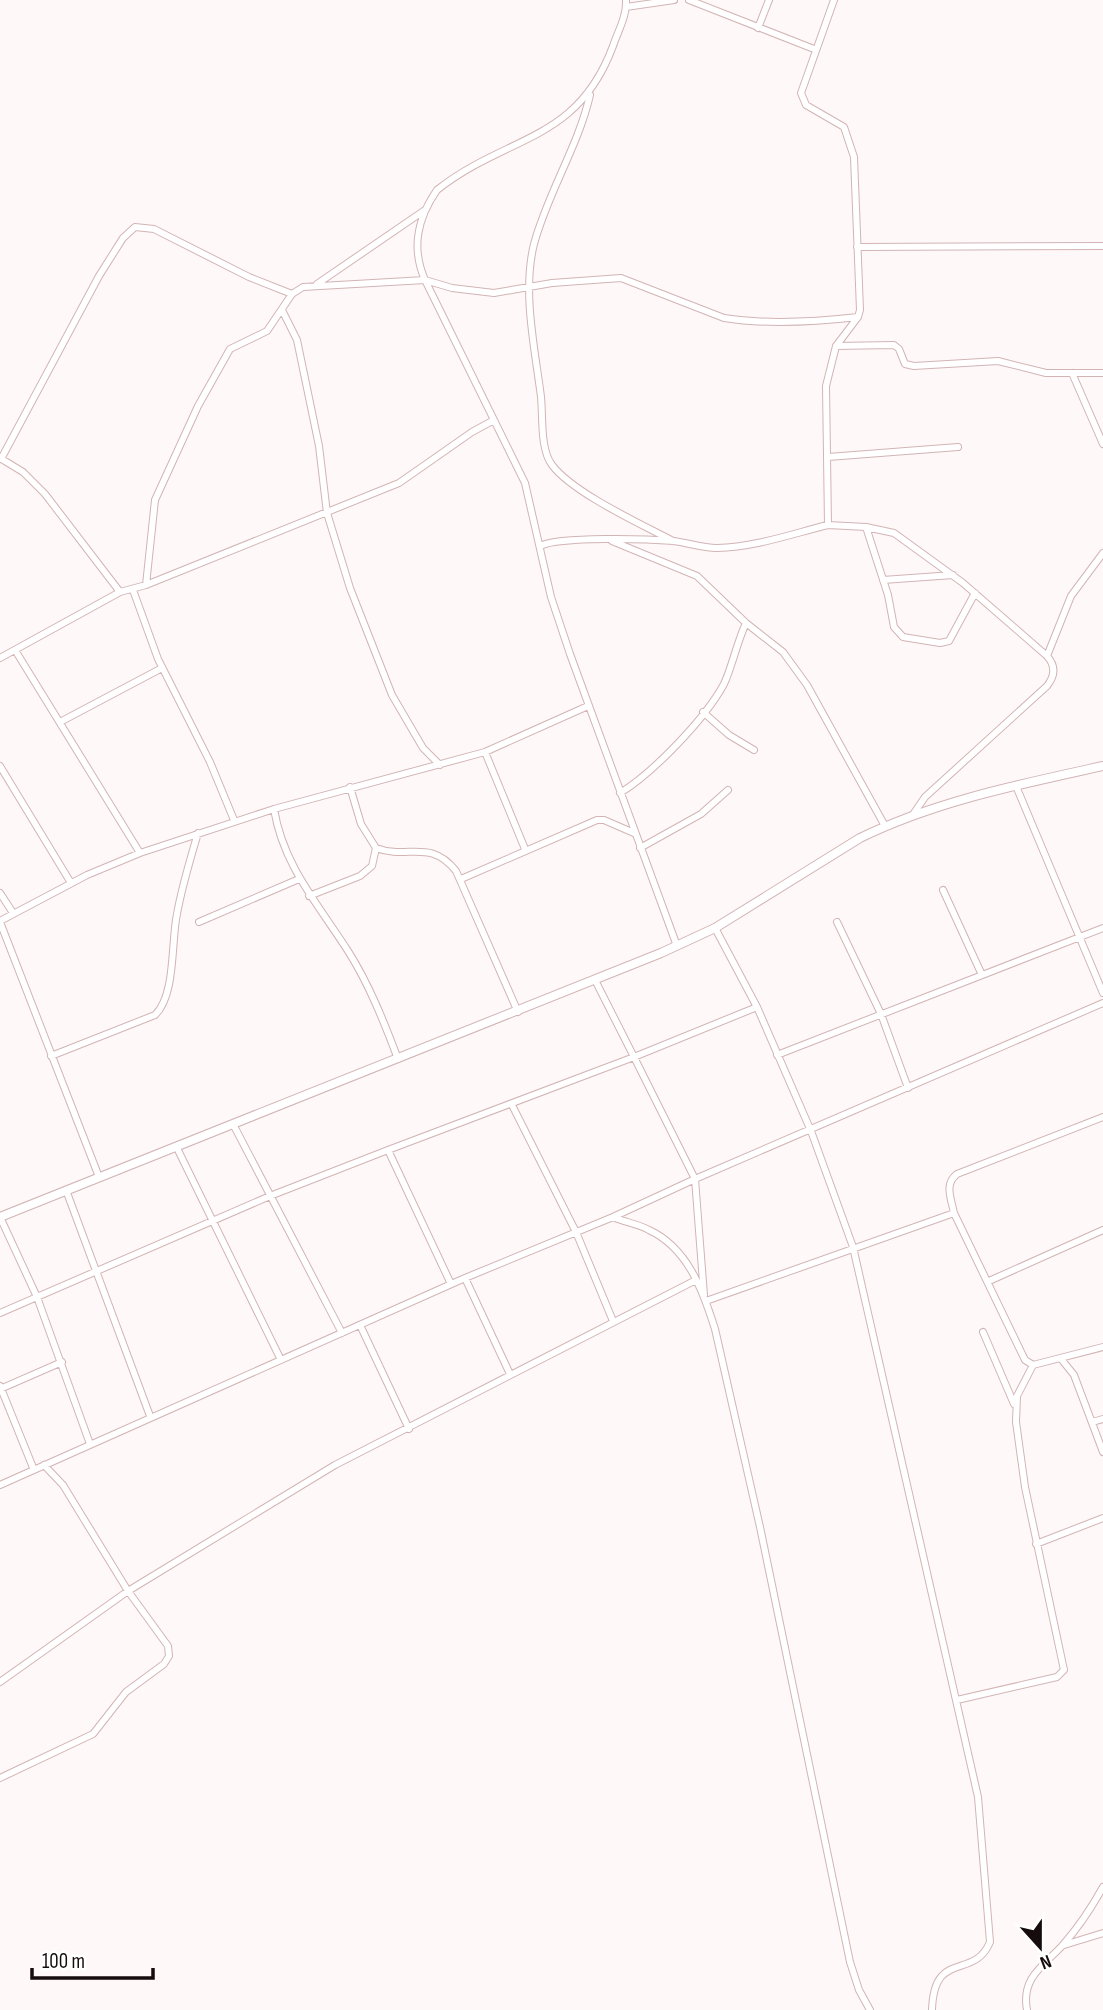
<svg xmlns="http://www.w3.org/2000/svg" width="1103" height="2010" viewBox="0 0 1103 2010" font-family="'Sofia Sans Condensed',sans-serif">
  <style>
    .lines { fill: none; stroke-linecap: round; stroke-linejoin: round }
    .minor-casing { stroke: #d3b4b5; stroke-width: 8 }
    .tertiary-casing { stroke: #d3b4b5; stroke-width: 10 }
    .minor { stroke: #fff; stroke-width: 6 }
    .tertiary { stroke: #fff; stroke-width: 8 }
  </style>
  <rect width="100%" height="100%" fill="#fef8f8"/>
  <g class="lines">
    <!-- minor casing -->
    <g class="minor-casing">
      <path id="minor" d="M626,0C627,16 618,31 613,46C577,143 508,134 437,190C417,219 411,248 425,280L525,483L551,597L570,654L677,946
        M689,0L814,49
        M834,0L801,93L806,105L844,127L854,157L860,310L858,317L836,346L826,386L828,525L866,527L894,533L963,583L1047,656C1056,666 1055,676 1047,686L925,797L912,816
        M626,7L674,0
        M758,28L769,0
        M590,95C578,147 548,192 534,244C522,292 535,349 541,397C543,417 540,449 552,465C573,493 641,524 673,541
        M857,247L1103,246
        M317,284L425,210
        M282,310L297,340L319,446L327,513L350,588L392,695L423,748L440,765
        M836,346L894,345L899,349L905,364L914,366L998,361L1046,373H1103
        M1072,373L1103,444
        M828,457L958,447
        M0,458L23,472L45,494L120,592
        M1,459L99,276L123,238L135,227L154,229L249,277L292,294
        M866,527L888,595L894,627L903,637L940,643L949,641L975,593
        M612,541L697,576L746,623L783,652L807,685L885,826
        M540,546C560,536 649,539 674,541C688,543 703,548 717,548C756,547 791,534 828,525
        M883,580L953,575
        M146,585L155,500L198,406L230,349L267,331L292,294L303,287L425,280L452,288L494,293L552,283L621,278L724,318C768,325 814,322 858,317
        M133,590L158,659L210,762L234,820
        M15,650L140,853
        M1047,656L1071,596L1103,553
        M0,658L120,592L146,585L399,483L472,432L494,420
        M703,712L729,735L754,750
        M60,722L162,668
        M485,752L525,849
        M0,766L71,883
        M1016,786L1103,993
        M350,787L361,824L376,848C408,860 430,838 456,871L518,1012
        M620,793C653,773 705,719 724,684C732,667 737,642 746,623
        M274,809C283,865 318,904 348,951C369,984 384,1022 398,1059
        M640,848L701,814L728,790
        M461,879L597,820H604L634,833
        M943,890L982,975
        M0,893L13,913
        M309,896L360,876L372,866L376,848
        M0,921L87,875L140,853L274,809L485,752L588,706
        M0,922L99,1177
        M199,922L299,879
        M837,922L881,1014L908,1088
        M715,928L757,1007L811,1131L853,1247L978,1797L990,1942C974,1981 934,1948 932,2010
        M595,980L634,1057L757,1007
        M777,1055L1103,928
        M51,1056L155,1015C176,995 171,941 177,914C182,886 190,860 198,833
        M512,1105L576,1232L613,1321
        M1103,1117L957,1174C944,1184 951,1198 954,1213L1025,1360L1033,1365L1103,1347
        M233,1124L342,1333
        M176,1146L281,1360
        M388,1150L634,1057L695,1179L1103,1003
        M66,1190L150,1416
        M0,1217L37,1297L90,1444
        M613,1217L695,1179L704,1295
        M465,1278L510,1374
        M989,1281L1103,1230
        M706,1301L954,1213
        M0,1313L270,1196L388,1150L451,1284
        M360,1325L409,1429
        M983,1332L1014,1404
        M1062,1360L1074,1375L1103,1452
        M0,1386L34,1470
        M0,1389L62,1362
        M1092,1422L1103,1419
        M0,1485L465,1278L613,1217C624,1222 638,1224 649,1230C688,1248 703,1291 715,1329L760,1527L850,1962L859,1990L870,2010
        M1036,1544L1103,1518
        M0,1682L128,1591L335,1465L696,1280
        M957,1700L1057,1677L1064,1670L1025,1487L1016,1422L1017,1396L1033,1365
        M0,1778L93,1734L126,1692L164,1664L169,1656L168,1646L128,1591L63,1485L44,1465
        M1064,1945L1103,1933
        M1027,2010C1021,1978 1043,1966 1062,1946C1077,1929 1092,1907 1103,1887"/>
    </g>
    <!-- tertiary casing -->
    <g class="tertiary-casing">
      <path id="tertiary" d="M0,1217L661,953L715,928L860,838C936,801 1021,784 1103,766"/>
    </g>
    <!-- minor -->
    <use href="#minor" class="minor"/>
    <!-- tertiary -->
    <use href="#tertiary" class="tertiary"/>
  </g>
  <!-- north arrow -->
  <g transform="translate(1040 1947) rotate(159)" stroke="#ffffff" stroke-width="5" paint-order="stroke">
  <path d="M0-5L12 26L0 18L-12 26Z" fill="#160c0d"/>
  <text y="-10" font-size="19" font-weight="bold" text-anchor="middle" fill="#160c0d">N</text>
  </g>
  <!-- scale -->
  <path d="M32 1968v10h121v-10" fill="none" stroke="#160c0d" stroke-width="3.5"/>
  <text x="42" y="1968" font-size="21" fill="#160c0d" stroke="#ffffff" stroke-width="5" paint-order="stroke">100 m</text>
</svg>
